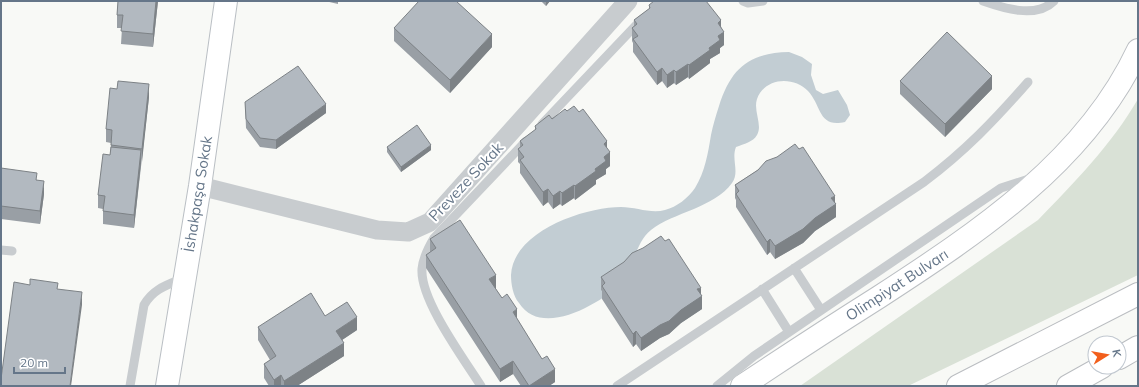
<svg xmlns="http://www.w3.org/2000/svg" width="1139" height="387" viewBox="0 0 1139 387" font-family="Mulish,sans-serif">
  <style>
    .green { fill: #d9e1d6 }
    .water { fill: #c2cdd3 }
    .lines { fill: none; stroke-linecap: round; stroke-linejoin: round }
    .secondary-casing { stroke: #babfc4; stroke-width: 24 }
    .primary-casing { stroke: #bbbfc3; stroke-width: 24 }
    .highway-casing { stroke: #babdc1; stroke-width: 24 }
    .lane { stroke: #c8cccf; stroke-width: 9 }
    .street { stroke: #c8cccf; stroke-width: 19 }
    .secondary { stroke: #fff; stroke-width: 22 }
    .primary { stroke: #fff; stroke-width: 22 }
    .highway { stroke: #fff; stroke-width: 22 }
    .wall { fill: #999fa5 }
    .shaded-wall { fill: #7d8286 }
    .building { fill: #b2b9c0; stroke: #7d8286 }
    .labels { text-anchor: middle; stroke-width: 4; stroke-linejoin: round; paint-order: stroke }
    .street-label { font-size: 15px; fill: #657689; stroke: #fff }
  </style>
  <rect width="100%" height="100%" fill="#f8f9f6"/>
  <!-- green -->
  <path class="green" d="M1138,99V275L908,386H800L1038,220C1074,183 1112,144 1138,99Z"/>
  <!-- water -->
  <path class="water" d="M789,52L802,57L812,64L811,75L816,90L823,94L838,90L847,105L850,115L845,122C818,128 822,106 808,91C794,76 765,77 757,99C753,111 763,125 757,135C753,142 744,144 736,147C731,159 740,172 732,183C714,208 674,212 651,230C633,245 635,269 623,282C601,303 542,339 519,303C513,296 511,284 511,275C513,231 585,207 621,207C636,207 651,214 665,210C677,207 688,198 695,188C705,172 708,153 711,135C713,125 716,115 719,106C731,68 749,53 789,52Z"/>
  <g class="lines">
    <!-- secondary casing -->
    <g class="secondary-casing">
      <path id="secondary" d="M167,386L200,186L226,1"/>
    </g>
    <!-- primary casing -->
    <g class="primary-casing">
      <path id="primary" d="M742,386C787,356 833,326 879,297C979,232 1086,161 1138,50"/>
    </g>
    <!-- highway casing -->
    <g class="highway-casing">
      <path id="highway" d="M1119,358L1138,347
        M958,386L1138,294
        M1068,386L1102,367"/>
    </g>
    <!-- lane -->
    <path class="lane" d="M743,1L748,3L763,1
      M983,1C1003,8 1036,19 1054,1
      M542,124L640,21
      M1,250L12,251
      M794,268L821,310
      M762,289L789,332
      M130,386L144,305C153,289 167,285 184,278
      M481,386C464,359 420,300 422,269C423,258 428,248 434,238L526,141
      M617,386L924,182C965,151 994,121 1028,82
      M717,386L754,356L1001,188L1032,178"/>
    <!-- street -->
    <path class="street" d="M200,186L377,230L408,232L430,222L628,1"/>
    <!-- secondary -->
    <use href="#secondary" class="secondary"/>
    <!-- primary -->
    <use href="#primary" class="primary"/>
    <!-- highway -->
    <use href="#highway" class="highway"/>
  </g>
  <!-- wall -->
  <path class="wall" d="M118,1H158L153,47L121,44L122,28H117V15Z
    M325,1H338V4Z
    M541,1H550L546,6Z
    M649,5L721,26L724,45L720,48V53L710,59V63L689,79L688,77L676,85L674,83L667,88L662,81L657,85L633,52V43L632,41V28L634,26V20L649,9Z
    M394,28L492,47L450,93L394,41Z
    M900,81L992,89L945,137L900,94Z
    M149,97L134,228L103,224V209L98,208V195L110,155L111,143L106,142V129Z
    M245,102L326,113L276,149L260,147L246,128Z
    M567,111L607,148L610,166L606,169V174L596,180V184L575,200L574,198L562,206L560,204L553,209L548,202L543,206L520,173V164L518,162V149L520,147V141L535,130V126Z
    M387,147L431,150L401,172L387,152Z
    M777,157L835,202L836,217L815,231L803,243L775,259L770,252L767,255L736,207V200L735,198V185Z
    M1,168L37,180L44,194L40,224L1,219Z
    M430,239L496,288H495L502,298L517,319L555,382L549,386H521L513,374L500,382L426,268V255L430,252Z
    M601,277L701,294L702,309L681,323L669,334L660,338L641,351L636,344L633,347L602,299V291L601,290Z
    M325,316L357,330L342,340L344,356L297,386H269L264,378V364L270,360L258,340V327Z"/>
  <!-- shaded-wall -->
  <path class="shaded-wall" d="M156,1H158L153,47V34Z
    M546,1H550L546,6Z
    M721,20V33L724,32V45L720,48V53L710,59V63L689,79V65L709,48L718,23Z
    M492,34V47L450,93V80Z
    M688,64V77L676,85V72Z
    M662,68V81L657,85V72Z
    M674,70V83L667,88V75Z
    M992,76V89L945,137V124Z
    M149,84V97L142,162V149Z
    M326,104V113L276,149V140Z
    M607,141V154L610,152V166L606,169V174L596,180V184L575,200V186L595,169L604,157V144Z
    M431,145V150L401,172V167Z
    M141,150V163L134,228V215Z
    M44,181V194L40,224V211Z
    M574,185V198L562,206V193Z
    M548,189V202L543,206V192Z
    M560,191V204L553,209V196Z
    M835,196V205L836,204V217L815,231L803,243L775,259V246L815,218L831,198Z
    M770,239V252L767,255V242Z
    M496,275V288L489,292V279Z
    M701,288V297L702,296V309L681,323L669,334L660,338L641,351V338L697,289Z
    M82,292V305L71,386H70Z
    M517,309V323L513,312Z
    M357,317V330L336,344V331Z
    M636,331V344L633,347V334Z
    M344,343V356L297,386H284V381Z
    M513,361V374L500,382V369Z
    M555,369V382L549,386H529Z
    M281,375V386H274V380Z"/>
  <!-- building -->
  <path class="building" d="M118,1H156L153,34L121,31L123,15H117Z
    M419,1H456L492,34L450,80L394,28Z
    M654,1H706L721,20L718,23L724,32L718,36L720,40L709,48L710,50L689,65L688,64L676,72L674,70L667,75L662,68L657,72L633,39L638,36L632,28L637,24L634,20L650,8L649,5Z
    M947,32L992,76L945,124L900,81Z
    M298,66L326,104L276,140L260,138L246,119L245,102Z
    M118,81L149,84L142,149L111,145L112,130L106,129L110,88L117,89Z
    M574,106L579,112L583,109L607,141L604,144L610,152L604,157L606,161L595,169L596,171L575,186L574,185L562,193L560,191L553,196L548,189L543,192L520,160L524,157L518,149L523,145L520,141L536,129L535,126L549,115L552,119L565,109L567,111Z
    M417,125L431,145L401,167L387,147Z
    M795,144L799,149L803,147L835,196L831,198L836,204L815,218L803,229L775,246L770,239L767,242L736,194L739,191L735,185L758,170L766,161L777,157Z
    M111,147L141,150L134,215L103,211L105,196L98,195L103,154L110,155Z
    M1,168L37,173L36,180L44,181L40,211L1,206Z
    M460,220L496,275L489,279L502,298L507,294L517,309L513,312L542,359L547,356L555,369L529,386L513,361L500,369L426,255L436,248L430,239Z
    M661,236L665,241L669,239L701,288L697,289L702,296L681,310L669,321L660,325L641,338L636,331L633,334L602,286L605,283L601,277L624,262L632,253L643,248Z
    M30,279L58,283L57,289L82,292L70,386H1V379L14,282L30,285Z
    M311,293L325,316L347,302L357,317L336,331L344,343L284,381L281,375L274,380L264,364L276,356L258,327Z"/>
  <g class="labels">
    <!-- street labels -->
    <g class="street-label">
      <text transform="translate(466 182) rotate(-47)" y="5">Preveze Sokak</text>
      <text transform="translate(198 194) rotate(-81)" y="5">İshakpaşa Sokak</text>
      <text transform="translate(897 285) rotate(-33)" y="5">Olimpiyat Bulvarı</text>
    </g>
  </g>
  <!-- border -->
  <rect width="1139" height="387" fill="none" stroke="#657689" stroke-width="4"/>
  <!-- north arrow -->
  <g transform="translate(1107 355) rotate(79)"><circle r="19" fill="#ffffff" stroke="#c1c8d0"/>
  <path d="M0-3L7 15L0 10L-7 15Z" fill="#f25f1c"/>
  <text y="-6" font-size="11" font-weight="bold" text-anchor="middle" fill="#657689">K</text>
  </g>
  <!-- scale -->
  <path d="M14 367v6h51v-6" fill="none" stroke="#657689" stroke-width="2"/>
  <text x="20" y="367" font-size="12" fill="#657689" stroke="#ffffff" stroke-width="3" paint-order="stroke">20 m</text>
</svg>
